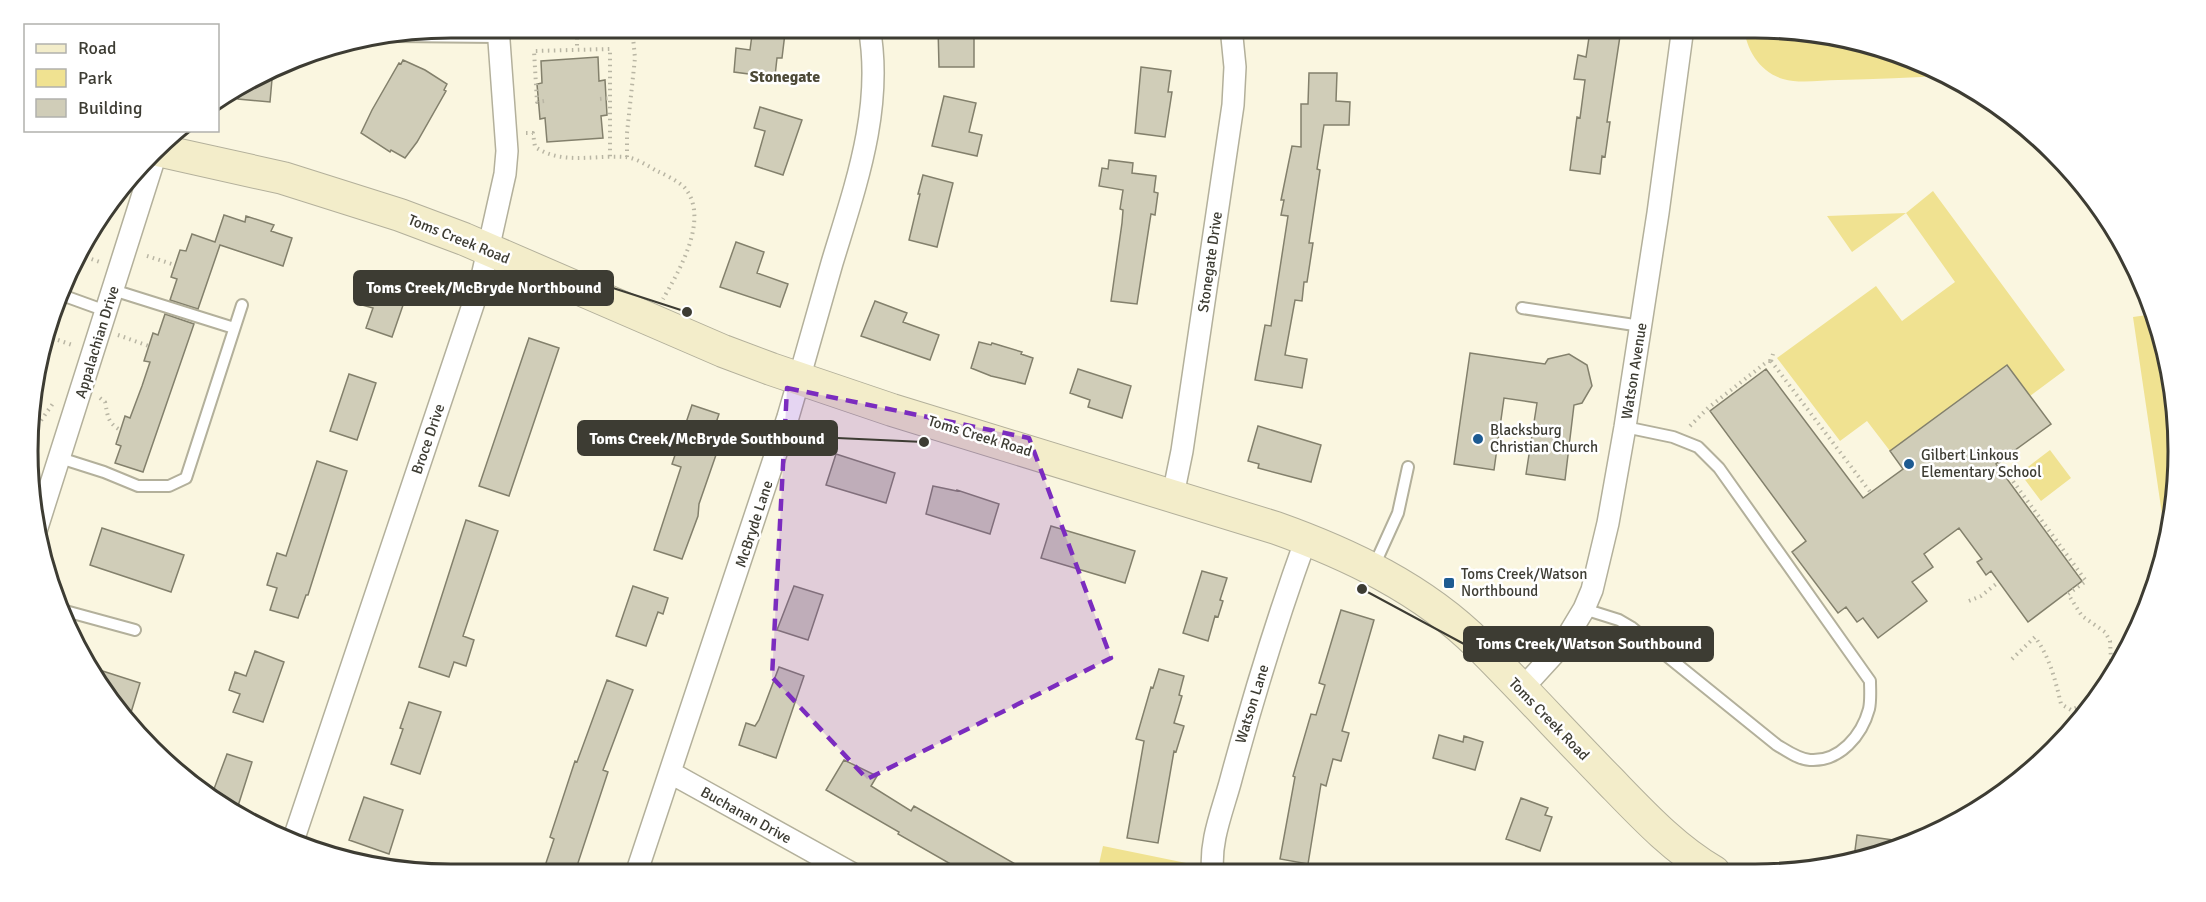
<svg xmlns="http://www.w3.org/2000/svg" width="2206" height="902" viewBox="0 0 2206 902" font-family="Signika,sans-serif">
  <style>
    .green { fill: #f0e291 }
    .building { fill: #d0cdb8; stroke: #83806c; stroke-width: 1.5 }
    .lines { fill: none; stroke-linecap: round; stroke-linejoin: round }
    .service-casing { stroke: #b3b09b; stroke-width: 14 }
    .minor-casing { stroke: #b3b09b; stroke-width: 24 }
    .secondary-casing { stroke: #b3b09b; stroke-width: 34 }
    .path { stroke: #b9b6a4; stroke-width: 4; stroke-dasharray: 1.5 4.5; stroke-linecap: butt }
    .service { stroke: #fff; stroke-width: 10 }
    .minor { stroke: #fff; stroke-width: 21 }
    .secondary { stroke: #f3edca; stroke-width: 32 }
    .marked { fill: #7b2cbf; fill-opacity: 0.2; stroke: #7b2cbf; stroke-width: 4.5; stroke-dasharray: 12 8; stroke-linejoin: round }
    .poi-dot { fill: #1d5b92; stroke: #fff; stroke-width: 2 }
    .labels { text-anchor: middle; stroke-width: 5; stroke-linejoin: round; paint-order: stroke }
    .street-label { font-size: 15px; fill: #3d3c33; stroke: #fff }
    .poi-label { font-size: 15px; fill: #3d3c33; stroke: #fff; text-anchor: start }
    .neighbourhood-label { font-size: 16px; font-weight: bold; fill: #4c4937; stroke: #fff }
    .rim { fill: none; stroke: #3d3c33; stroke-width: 3 }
    .leader { fill: none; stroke: #3d3c33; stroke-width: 2 }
    .callout-dot { fill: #3d3c33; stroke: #fff; stroke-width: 2 }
    .callout { fill: #3d3c33; stroke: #3d3c33; stroke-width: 2 }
    .callout-label { font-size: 16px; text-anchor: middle; font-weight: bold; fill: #fff }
  </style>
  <rect width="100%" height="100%" fill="#faf6e0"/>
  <!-- green -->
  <path class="green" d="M1744,27H1755L1891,49L1949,75C1912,78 1875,79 1838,80C1821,80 1800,84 1783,79C1760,72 1746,50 1744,27Z
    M1933,191L2065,370L2030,396L2007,365L1890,451L1867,421L1840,441L1777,358L1876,286L1902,321L1955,282L1906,213L1852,252L1827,216L1906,213Z
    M2154,314L2164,341L2178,423L2175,506L2172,520L2163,521L2133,317Z
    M2050,450L2071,478L2041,501L2020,473Z
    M1103,846L1191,864V873H1097Z"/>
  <!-- building -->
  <path class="building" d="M753,27H780V32L785,33L782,58H777L775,76L772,77L734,72L736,48L750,50Z
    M938,27H974V67H939Z
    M1590,31L1620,36L1607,122H1610L1605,157L1602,156L1600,174L1570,170L1577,117L1580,118L1585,80L1574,79L1578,55L1586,57Z
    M598,57L599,81L605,80L607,115L601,116L603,138L547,142L545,118L540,119L537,84L542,83L541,61Z
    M403,60L425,70L447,84L444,90L446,91L417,142L405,158L391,150L390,152L361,133L372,110L399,63L401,64Z
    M1141,67L1171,71L1168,92H1172L1165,137L1135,133Z
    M273,68L270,102L238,99L239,84Z
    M1309,73H1337L1336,101L1350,102L1349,125H1324L1317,169L1320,170L1309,243H1313L1307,282H1304L1302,301L1295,300L1285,355L1307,359L1302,388L1255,380L1265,325L1271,326L1288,216L1281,215L1284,200H1281L1292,146L1301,147V104H1308Z
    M944,96L976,103L969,132L982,135L977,156L932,146Z
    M760,107L802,120L783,175L755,166L765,131L754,128Z
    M1109,160L1133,163L1132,173L1156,176L1154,192L1158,193L1155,215L1151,214L1137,304L1111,301L1122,223L1123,210L1120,209L1123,190L1099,186L1102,168L1108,169Z
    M923,175L953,183L937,247L909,240L920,194H918Z
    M224,215L245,222L246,216L274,225L271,231L292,238L283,266L220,245L198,309L170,300L177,279L171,277L180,250L186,251L192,234L215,242Z
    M736,242L764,252L757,273L788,284L780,307L720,287Z
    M383,275L410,285L392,337L366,328L373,308L362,305L367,288L378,292Z
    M875,301L907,313L903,322L939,335L930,360L861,336Z
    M165,314L194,324L143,472L115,463L121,446L116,444L125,416L130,418L142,386L150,362L144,361L153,333L158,335Z
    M529,338L559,348L509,496L479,486Z
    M979,342L991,345L992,343L1022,352L1021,354L1033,358L1025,384L991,376L971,368Z
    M1470,353L1545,364L1548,359L1569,354L1587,365L1592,386L1582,403L1574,405L1565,480L1526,474L1537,403L1504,398L1494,470L1454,464Z
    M2007,365L2051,424L1996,464L2082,581L2028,622L1991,571L1986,575L1977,562L1982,559L1959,528L1924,554L1933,567L1912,582L1927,601L1878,638L1863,618L1857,622L1846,607L1838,613L1792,552L1806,541L1710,411L1766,369L1863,498L1903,469L1890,451Z
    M1078,369L1131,386L1122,418L1088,407L1090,400L1070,393Z
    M349,374L376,383L357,440L330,431Z
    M692,405L719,414L707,449L717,452L699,504L698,516L682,559L654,550L681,467L672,464Z
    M1258,426L1321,445L1311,482L1258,468L1259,464L1248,461Z
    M836,454L895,473L886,503L826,485Z
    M317,461L347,471L308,595H306L298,618L270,610L277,588L267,585L277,553L286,556Z
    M933,486L957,491V490L999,504L990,534L926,514Z
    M466,520L498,531L463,636L474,640L466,666L454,662L449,677L419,667Z
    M1051,526L1135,551L1125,583L1041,558Z
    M102,528L184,555L171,592L90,565Z
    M1202,571L1227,578L1220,600L1223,601L1218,617L1215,616L1208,641L1183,633Z
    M633,586L668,598L663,614L658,612L646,646L616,636Z
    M794,586L823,595L808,640L777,630Z
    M1341,610L1374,620L1342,731L1349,733L1341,761L1333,759L1326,786L1321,784L1308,864L1280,859L1295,777L1293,776L1311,714L1316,715L1325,685L1319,683Z
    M255,651L284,662L263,722L233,712L240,694L229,690L235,672L246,676Z
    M87,666L140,683L129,719L98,686Z
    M779,667L804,676L776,758L739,745L746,723L755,726L759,720Z
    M1159,669L1184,676L1179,695L1182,696L1174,723L1184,726L1176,752L1174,751L1158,843L1127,838L1144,741L1136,739L1151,687L1153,688Z
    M607,680L633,690L603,770L608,772L574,875H542L554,839L550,837L575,761L577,762Z
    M409,702L441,712L420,774L391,764L403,729L400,728Z
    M1439,735L1463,742L1464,736L1483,742L1475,770L1433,758Z
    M227,754L252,762L238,806L211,797Z
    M844,760L877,776L871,786L911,811L914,806L1031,873L968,874L898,834L899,832L826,790Z
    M364,797L403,810L389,854L349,840Z
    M1521,798L1548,808L1545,815L1552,817L1540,851L1506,839Z
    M1857,835L1908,842L1854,858Z"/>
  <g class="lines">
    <!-- service casing -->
    <g class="service-casing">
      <path id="service" d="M395,36L498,37
        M113,290L234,328
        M59,294L106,311
        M1522,308L1641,326
        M60,458L104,472L138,486H169L186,478L242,305
        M1374,566L1398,513L1408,467
        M58,609L135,630
        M1584,609L1619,620L1631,627L1777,745C1787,751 1798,759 1810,760C1840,762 1862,735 1869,709C1871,700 1870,689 1870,681L1719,468L1698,447L1673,437L1625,427"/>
    </g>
    <!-- minor casing -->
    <g class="minor-casing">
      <path id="minor" d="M1173,495L1182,451L1233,105L1235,67L1231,27
        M35,534L157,150
        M1521,690L1563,644L1584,609L1592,590L1608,523L1625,427L1658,213L1683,27
        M671,773L853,874
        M293,841L481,281L505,174L507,151L498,27
        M1213,873C1209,843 1222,812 1230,783C1252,701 1277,619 1306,539
        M636,874L788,417C803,366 817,315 832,263C855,187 884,108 869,27"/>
    </g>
    <!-- secondary casing -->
    <g class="secondary-casing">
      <path id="secondary" d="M157,150L283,178L400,215L464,239L723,351L771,369L892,410L1276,528C1349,554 1423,589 1479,645C1523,689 1565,735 1608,779C1641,813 1673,848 1714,872"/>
    </g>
    <!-- path -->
    <path class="path" d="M577,38V50
      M600,99L611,98
      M544,101L537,102L534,51L610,49V157
      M526,133H533L535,147C562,165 593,155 624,157C635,157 648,166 657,171C666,175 678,181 685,188C710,219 679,271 663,299
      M627,157V133L635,58L632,27
      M147,256L175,265
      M86,257L100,262
      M118,335L149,346
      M58,340L75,346
      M1771,361L1871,493
      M1771,361L1773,354
      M100,398L105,402C108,416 107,422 120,430
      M32,426H37L54,402
      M1690,426L1708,408L1768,361H1771
      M1999,462L2086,581L2068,594L2082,616L2105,632L2110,641L2112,678
      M1969,601L1981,596L1996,584
      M2012,659L2035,637C2050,658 2055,679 2061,704L2071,710L2098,698"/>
    <!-- service -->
    <use href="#service" class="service"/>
    <!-- minor -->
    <use href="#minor" class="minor"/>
    <!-- secondary -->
    <use href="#secondary" class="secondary"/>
  </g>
  <!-- marked area -->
  <path class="marked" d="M787,388L1029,438L1111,658L867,779L772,677Z"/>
  <!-- markers -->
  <g class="poi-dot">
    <circle cx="1478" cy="439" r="6"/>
    <circle cx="1909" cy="464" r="6"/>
    <rect x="1443" y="577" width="12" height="12" rx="3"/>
  </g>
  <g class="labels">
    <!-- street labels -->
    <g class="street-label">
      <text transform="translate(459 239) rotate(22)" y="5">Toms Creek Road</text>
      <text transform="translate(1210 262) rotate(-82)" y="5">Stonegate Drive</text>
      <text transform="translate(97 342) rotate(-73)" y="5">Appalachian Drive</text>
      <text transform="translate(1634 371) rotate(-81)" y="5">Watson Avenue</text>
      <text transform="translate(980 436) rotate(17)" y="5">Toms Creek Road</text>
      <text transform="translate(428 439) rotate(-71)" y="5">Broce Drive</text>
      <text transform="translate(754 524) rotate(-72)" y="5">McBryde Lane</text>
      <text transform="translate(1252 704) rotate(-73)" y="5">Watson Lane</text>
      <text transform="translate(1549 719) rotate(46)" y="5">Toms Creek Road</text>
      <text transform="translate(746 815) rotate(29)" y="5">Buchanan Drive</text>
    </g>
    <!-- poi labels -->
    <g class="poi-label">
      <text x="1490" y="435">Blacksburg<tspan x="1490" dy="17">Christian Church</tspan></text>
      <text x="1921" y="460">Gilbert Linkous<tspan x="1921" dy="17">Elementary School</tspan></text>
      <text x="1461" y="579">Toms Creek/Watson<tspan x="1461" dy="17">Northbound</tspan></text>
    </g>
    <!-- neighbourhood labels -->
    <g class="neighbourhood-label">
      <text x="785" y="82">Stonegate</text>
    </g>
  </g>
  <!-- crop -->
  <path d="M0 0H2206V902H0ZM451 38H1755A413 413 0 0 1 2168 451V451A413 413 0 0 1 1755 864H451A413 413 0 0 1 38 451V451A413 413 0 0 1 451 38Z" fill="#fff" fill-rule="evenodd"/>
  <path class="rim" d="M451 38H1755A413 413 0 0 1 2168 451V451A413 413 0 0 1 1755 864H451A413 413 0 0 1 38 451V451A413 413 0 0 1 451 38Z"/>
  <!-- callouts -->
  <path class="leader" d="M687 312L613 288M924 442L837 438M1362 589L1464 644"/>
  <g class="callout-dot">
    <circle cx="687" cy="312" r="6"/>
    <circle cx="924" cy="442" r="6"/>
    <circle cx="1362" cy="589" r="6"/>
  </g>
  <g class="callout">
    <rect x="354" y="271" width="259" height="34" rx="6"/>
    <rect x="578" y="421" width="259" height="34" rx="6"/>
    <rect x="1464" y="627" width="249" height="34" rx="6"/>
  </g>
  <g class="callout-label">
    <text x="484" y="293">Toms Creek/McBryde Northbound</text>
    <text x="707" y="444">Toms Creek/McBryde Southbound</text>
    <text x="1589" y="649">Toms Creek/Watson Southbound</text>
  </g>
  <!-- legend -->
  <rect x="24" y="24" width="195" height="108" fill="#ffffff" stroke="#b1b1ad" stroke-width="1.5"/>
  <rect x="36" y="44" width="30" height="9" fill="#f3edca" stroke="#b1b1ad" stroke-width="1.5"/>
  <text x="78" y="54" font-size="18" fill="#3d3c33">Road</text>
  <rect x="36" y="69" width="30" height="18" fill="#f0e291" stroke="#b1b1ad" stroke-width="1.5"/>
  <text x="78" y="84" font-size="18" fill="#3d3c33">Park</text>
  <rect x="36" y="99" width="30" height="18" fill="#d0cdb8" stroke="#b1b1ad" stroke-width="1.5"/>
  <text x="78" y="114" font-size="18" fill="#3d3c33">Building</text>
</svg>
